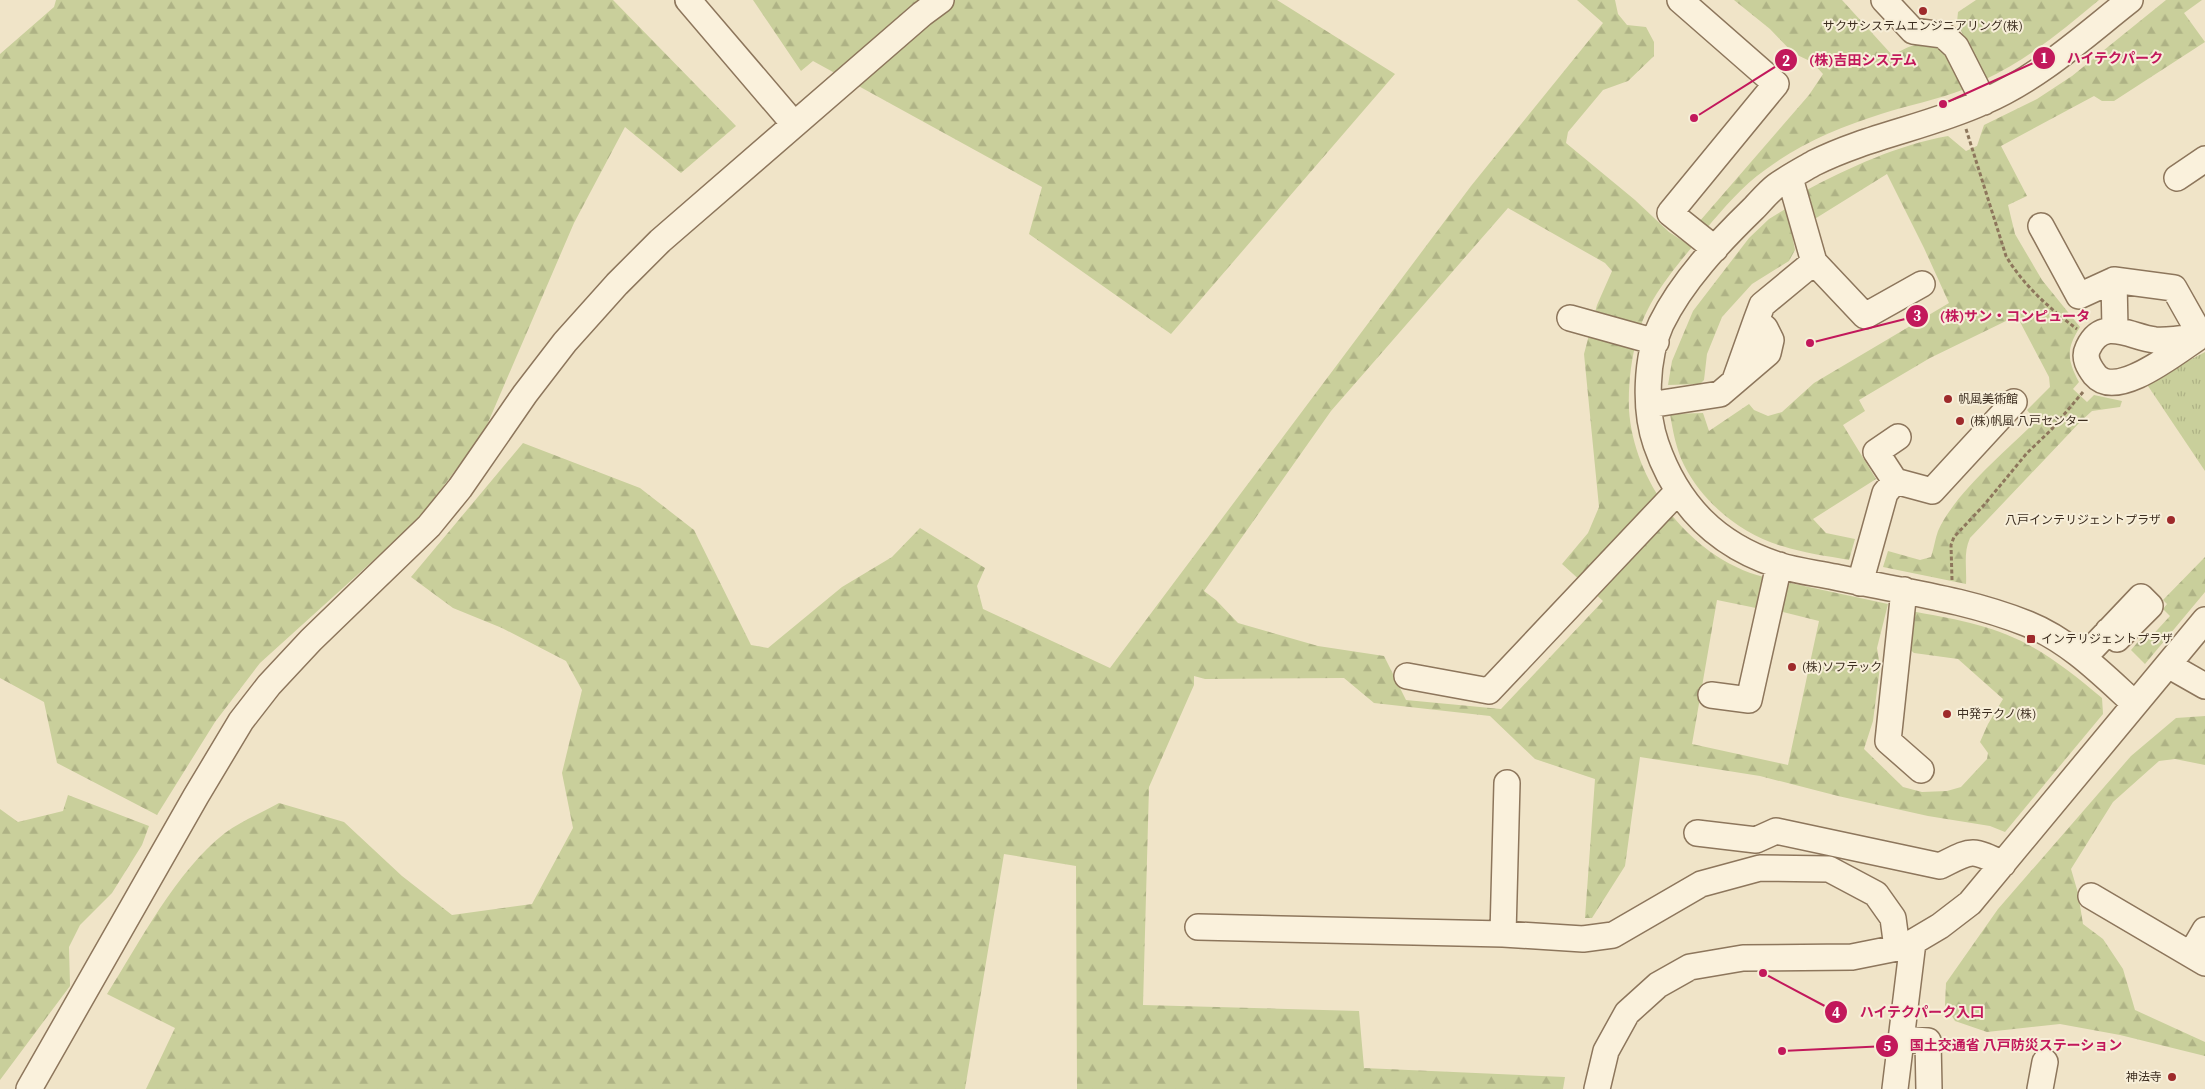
<svg xmlns="http://www.w3.org/2000/svg" width="2205" height="1089" viewBox="0 0 2205 1089" font-family="'Source Serif 4','Noto Sans JP',serif">
  <style>
    .forest { fill: url(#forest-firs); fill-rule: evenodd }
    .park { fill: url(#park-tufts) }
    .lines { fill: none; stroke-linecap: round; stroke-linejoin: round }
    .minor-casing { stroke: #8d765c; stroke-width: 28 }
    .path { stroke: #8d765c; stroke-width: 3; stroke-dasharray: 4 2.5; stroke-linecap: butt }
    .minor { stroke: #faf1dc; stroke-width: 25 }
    .poi-dot { fill: #9e2a2b; stroke: #f7eed8; stroke-width: 2 }
    .labels { text-anchor: middle; stroke-width: 4; stroke-linejoin: round; paint-order: stroke }
    .poi-label { font-size: 12px; fill: #3d2e20; stroke: #f7eed8; text-anchor: start }
    .leader { fill: none; stroke: #c2185b; stroke-width: 2 }
    .callout-dot { fill: #c2185b; stroke: #f7eed8; stroke-width: 2 }
    .mark-label { font-size: 15px; text-anchor: middle; font-weight: bold; fill: #fff }
    .callout-label { font-size: 14px; text-anchor: middle; font-weight: bold; fill: #c2185b; stroke: #f7eed8; stroke-width: 4; stroke-linejoin: round; paint-order: stroke }
  </style>
  <defs>
    <pattern id="forest-firs" width="22" height="20" patternUnits="userSpaceOnUse" patternTransform="scale(1.25)"><rect width="22" height="20" fill="#c9cf9b"/><path d="M5 1l3.5 6h-7zM16 11l3.5 6h-7z" fill="#aeb285"/></pattern>
    <pattern id="park-tufts" width="24" height="20" patternUnits="userSpaceOnUse" patternTransform="scale(1.25)"><rect width="24" height="20" fill="#c9cf9b"/><path d="M3 7l-1-3M5 7V3M7 7l1-3M15 17l-1-3M17 17v-4M19 17l1-3" fill="none" stroke="#aeb285"/></pattern>
  </defs>
  <rect width="100%" height="100%" fill="#f0e4c8"/>
  <!-- forest -->
  <path class="forest" d="M56,0H613L736,126L681,173L625,127L574,223L484,432L418,520L260,663L215,722L157,815L57,763L44,702L0,678V54L54,7Z
    M753,0H1277L1395,74L1171,334L1029,234L1042,187L813,61L801,71Z
    M1577,0H1615L1618,14L1627,25L1646,27L1654,42V56L1628,81L1603,90L1568,132L1566,143L1635,200L1669,232L1692,247C1669,275 1646,303 1637,338C1631,360 1628,386 1629,410C1634,484 1692,559 1764,577L1756,608L1717,600L1692,744L1788,765L1819,621L1779,611L1785,588L1790,583L1888,604L1877,648L1880,667L1873,721L1864,749L1903,787L1922,792L1947,791L1961,787L1987,759L1988,753L1980,742L1988,724L2003,699L1958,659L1914,653L1907,647L1910,611C1951,618 1991,625 2027,644C2055,659 2078,678 2102,698L2103,714L2005,832L1990,826L1928,816L1838,796L1760,776L1640,757L1625,866L1592,918H1585L1595,779L1535,759L1490,716L1374,703L1344,678L1205,679L1194,676V685L1149,787L1143,1005L1359,1011L1364,1068L1565,1077L1563,1089H1077L1076,866L1004,854L965,1089H146L175,1028L107,994C140,942 176,871 225,833C241,821 262,813 279,803L344,822L402,876L452,915L532,904L573,828L562,773L582,690L566,661L502,628L453,608L411,577L523,443L640,488L694,530L751,645L768,648L842,587L892,557L920,528L985,568L977,586L983,609L1110,668L1471,186L1603,23ZM1508,208L1605,263L1612,271L1597,305L1584,354L1599,507L1588,533L1562,564L1603,601L1501,709L1406,700L1384,656L1318,646L1238,623L1216,600L1204,591L1331,411Z
    M1734,0H1842L1893,56C1908,44 1936,36 1949,56C1956,66 1960,79 1965,89C1937,100 1909,105 1881,114C1840,127 1799,144 1765,170C1742,186 1724,208 1706,229L1699,222L1809,95L1823,74L1812,62L1793,53L1770,29Z
    M1976,0H2099C2063,30 2027,60 1984,80L1957,22L1958,12Z
    M2166,0H2202L2184,13L2205,42L2114,101H2102L2094,96L2001,146L2027,196L2008,205L2015,234L2042,280L2080,327C2066,349 2067,359 2079,382L2073,389L2087,402L2094,395L2122,401L2120,407L2092,411L2081,421L1970,538C1963,553 1967,568 1966,584L1883,567L1888,551L1920,560L1931,557C1934,548 1935,539 1938,531C1955,493 2006,451 2036,421L2027,410L2050,387L2049,377L2019,320L2006,321L1930,358L1859,400L1865,411L1843,425L1876,479L1813,519L1826,533L1855,539L1849,560C1827,556 1804,553 1782,546C1741,534 1703,503 1684,465C1676,449 1673,431 1670,414L1703,413L1709,431L1749,404L1754,410L1768,416L1782,412L1814,383L1949,303L1924,248L1887,174L1813,220L1805,191C1850,167 1898,145 1948,136L1966,151L1977,146L1984,125L2037,99L2072,76Z
    M1787,208L1795,250L1789,261L1752,284L1722,317L1707,354L1704,380L1700,384L1668,385L1672,361L1693,311L1749,238L1769,219Z
    M2205,557V592L2145,664L2131,650L2142,637L2147,641L2170,616L2163,609L2167,604L2163,600Z
    M2205,716V765L2175,759L2159,761L2113,802L2071,869L2078,893L2083,924L2103,939L2123,969L2135,1010L2205,1042V1056L2120,1035L2060,1024L1987,1032L1955,1021L1945,1005L1946,983L1998,909L2131,756L2176,718Z
    M68,795L149,826L142,845L112,893L80,925L69,947L70,986L0,1080V809L18,822L63,811Z"/>
  <!-- park -->
  <path class="park" d="M2205,352V471L2146,383Z"/>
  <g class="lines">
    <!-- minor casing -->
    <g class="minor-casing">
      <path id="minor" d="M688,0L794,124
        M1680,0L1776,84L1670,213L1715,249
        M1884,0L1913,31L1943,35L1956,47L1984,102
        M2130,0C2083,37 2039,78 1983,102C1928,127 1868,136 1814,163C1802,170 1787,178 1776,186C1767,193 1760,202 1753,209C1719,242 1682,281 1661,324C1646,357 1644,410 1656,444C1677,505 1716,545 1778,565C1796,571 1816,573 1835,577C1899,591 1966,599 2028,624C2070,641 2103,675 2135,704
        M2177,178L2205,159
        M2041,226L2079,296L2114,280L2174,288L2201,336
        M1814,262L1865,316L1922,284
        M2114,280L2115,329
        M1570,318L1656,342
        M2201,336C2186,338 2170,341 2155,340C2130,337 2103,316 2088,348C2083,358 2089,367 2095,375C2118,402 2183,346 2205,333
        M1735,380L1756,321
        M1649,405L1720,394L1768,353L1771,340L1765,328L1756,321L1762,305L1814,262L1790,178
        M1895,481L1932,491L2014,402
        M1860,583L1885,493L1895,481L1876,452L1898,437
        M1904,590L1888,741L1921,770
        M2084,657L2141,597L2150,606L2117,639L2108,631
        M2168,665L2205,686
        M1407,676L1489,691L1677,492
        M1711,695L1749,700L1779,565
        M1697,833L1756,840L1776,831L1940,866C1972,850 1970,848 2003,864
        M2091,896L2205,963
        M1198,927L1503,934L1583,939L1613,935L1701,884L1760,868L1829,869L1876,894L1893,918L1897,948
        M1503,934L1507,783
        M2191,954L2205,930
        M1901,1039L1928,1041L1929,1089
        M29,1089L196,796L241,721L269,685L311,640L429,526L460,488L525,394L565,342L617,284L660,241L922,14L941,0
        M1597,1089L1606,1051L1627,1013L1658,985L1690,967L1743,958L1852,957L1897,948L1913,942L1940,926L1970,903L2205,620
        M1895,1089L1913,942
        M2040,1089L2045,1062"/>
    </g>
    <!-- path -->
    <path class="path" d="M1966,129L2006,256C2023,285 2050,309 2077,329
      M1952,580L1951,545L1954,537L1984,505L2027,453L2051,430L2083,392"/>
    <!-- minor -->
    <use href="#minor" class="minor"/>
  </g>
  <!-- markers -->
  <g class="poi-dot">
    <circle cx="1923" cy="11" r="5"/>
    <circle cx="1948" cy="399" r="5"/>
    <circle cx="1960" cy="421" r="5"/>
    <circle cx="2171" cy="520" r="5"/>
    <rect x="2026" y="634" width="10" height="10" rx="2.5"/>
    <circle cx="1792" cy="667" r="5"/>
    <circle cx="1947" cy="714" r="5"/>
    <circle cx="2172" cy="1077" r="5"/>
  </g>
  <g class="labels">
    <!-- poi labels -->
    <g class="poi-label">
      <text x="1923" y="30" text-anchor="middle">サクサシステムエンジニアリング(株)</text>
      <text x="1958" y="403">帆風美術館</text>
      <text x="1970" y="425">(株)帆風 八戸センター</text>
      <text x="2161" y="524" text-anchor="end">八戸インテリジェントプラザ</text>
      <text x="2041" y="643">インテリジェントプラザ</text>
      <text x="1802" y="671">(株)ソフテック</text>
      <text x="1957" y="718">中発テクノ(株)</text>
      <text x="2162" y="1081" text-anchor="end">神法寺</text>
    </g>
  </g>
  <!-- callouts -->
  <path class="leader" d="M1943 104L2044 58M1694 118L1786 60M1810 343L1917 316M1763 973L1836 1012M1782 1051L1887 1046"/>
  <g class="callout-dot">
    <circle cx="1943" cy="104" r="5"/>
    <circle cx="1694" cy="118" r="5"/>
    <circle cx="1810" cy="343" r="5"/>
    <circle cx="1763" cy="973" r="5"/>
    <circle cx="1782" cy="1051" r="5"/>
    <circle cx="2044" cy="58" r="12"/>
    <circle cx="1786" cy="60" r="12"/>
    <circle cx="1917" cy="316" r="12"/>
    <circle cx="1836" cy="1012" r="12"/>
    <circle cx="1887" cy="1046" r="12"/>
  </g>
  <g class="mark-label">
    <text x="2044" y="63">1</text>
    <text x="1786" y="66">2</text>
    <text x="1917" y="321">3</text>
    <text x="1836" y="1018">4</text>
    <text x="1887" y="1051">5</text>
  </g>
  <g class="callout-label">
    <text x="2115" y="63">ハイテクパーク</text>
    <text x="1863" y="65">(株)吉田システム</text>
    <text x="2015" y="321">(株)サン・コンピュータ</text>
    <text x="1922" y="1017">ハイテクパーク入口</text>
    <text x="2016" y="1050">国土交通省 八戸防災ステーション</text>
  </g>
</svg>
